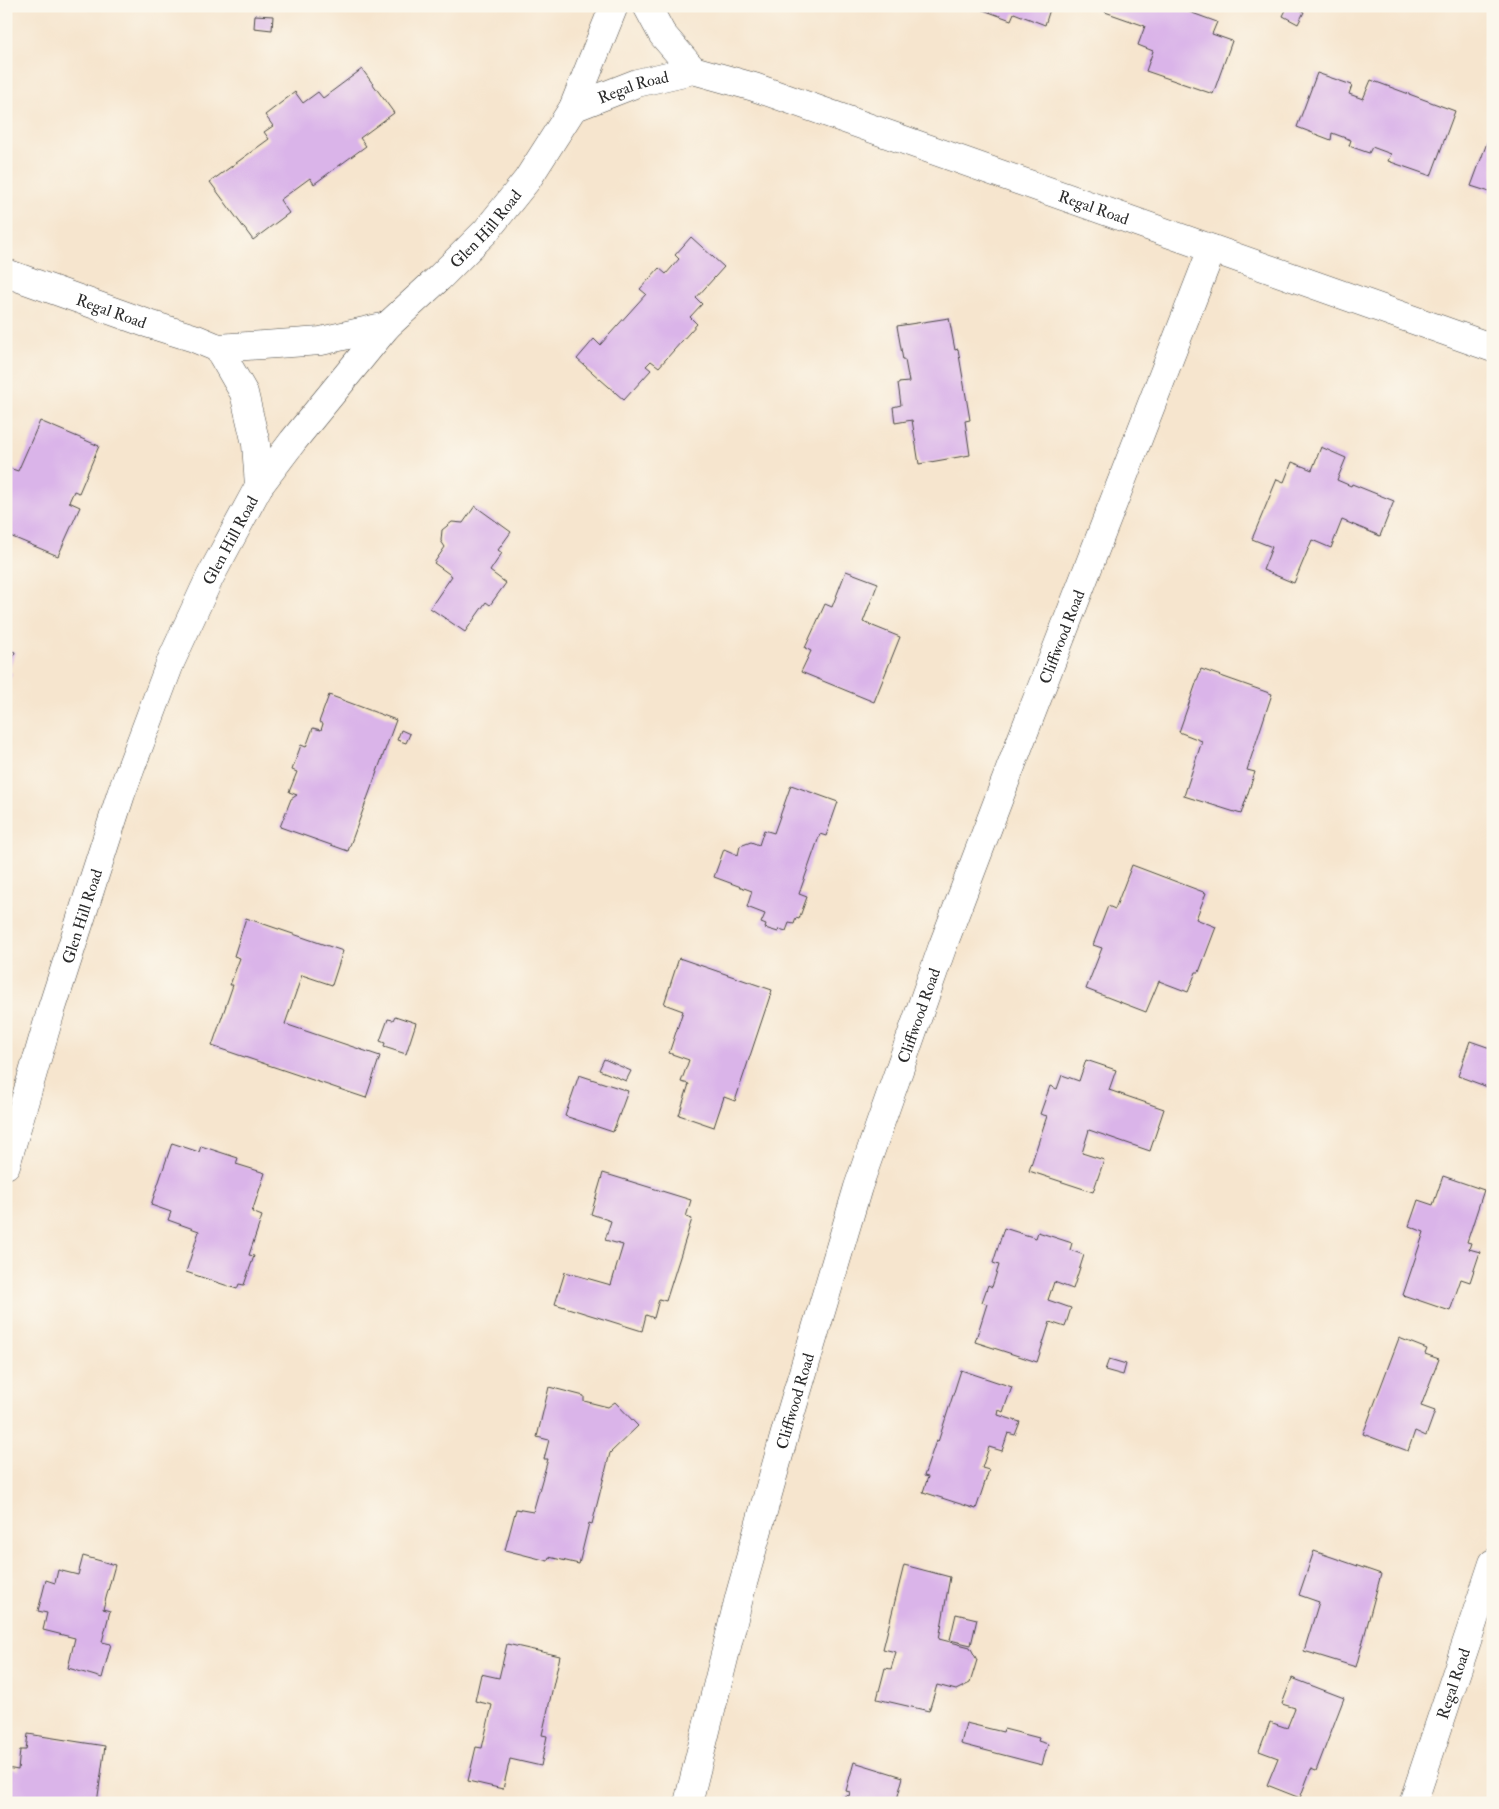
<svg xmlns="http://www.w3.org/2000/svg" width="1499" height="1809" viewBox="0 0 1499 1809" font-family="'IM FELL Double Pica',serif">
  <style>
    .building { fill: #dab4e9 }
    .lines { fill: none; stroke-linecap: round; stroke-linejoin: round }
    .minor-casing { stroke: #494743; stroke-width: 29 }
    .minor { stroke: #fff; stroke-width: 28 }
    .labels { text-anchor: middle; stroke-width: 4; stroke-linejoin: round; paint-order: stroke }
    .street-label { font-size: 16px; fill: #2b2b2b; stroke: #fbf7ec }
  </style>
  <rect width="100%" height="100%" fill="#fbf7ec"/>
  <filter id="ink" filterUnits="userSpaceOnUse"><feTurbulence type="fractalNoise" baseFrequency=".02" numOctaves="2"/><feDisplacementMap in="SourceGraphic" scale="10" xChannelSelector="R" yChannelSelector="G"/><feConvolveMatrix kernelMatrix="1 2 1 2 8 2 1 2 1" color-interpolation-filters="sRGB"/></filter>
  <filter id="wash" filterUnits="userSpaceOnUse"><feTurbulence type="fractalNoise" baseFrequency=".0096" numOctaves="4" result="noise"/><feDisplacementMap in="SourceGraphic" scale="20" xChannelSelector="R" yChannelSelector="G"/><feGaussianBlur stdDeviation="1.12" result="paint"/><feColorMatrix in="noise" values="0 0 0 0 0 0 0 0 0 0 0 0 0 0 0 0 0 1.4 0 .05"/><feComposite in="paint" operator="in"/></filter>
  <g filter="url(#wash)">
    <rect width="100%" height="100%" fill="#f6e5ce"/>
    <g id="blocks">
      <!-- building -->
      <path class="building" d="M972,6H1051L1045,25L1014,13L1011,20Z
        M1108,6H1173L1217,22L1212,34L1232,41L1213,94L1146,71L1153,51L1138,45L1145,26L1105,12Z
        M1288,6H1292L1304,12L1298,24L1283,16Z
        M255,15L273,16L272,30L254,28Z
        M362,69L394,113L360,138L366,146L314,184L310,178L280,200L289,213L253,240L210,182L269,139L264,132L273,126L265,115L295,92L303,103L318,92L323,98Z
        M1317,73L1352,85L1349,94L1363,99L1371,80L1455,111L1431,176L1388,161L1391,154L1372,147L1369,153L1349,146L1351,140L1332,133L1331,140L1297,127Z
        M1491,132H1493V193L1471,186Z
        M691,237L724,267L696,298L702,304L690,317L697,324L659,367L651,361L646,366L651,370L624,400L577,359L594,339L600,345L646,294L640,289L659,268L666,274L679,259L675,255Z
        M949,318L955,350L958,349L970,420L965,421L970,455L919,464L912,420L895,423L893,407L901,405L898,383L909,382L905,360H903L897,326Z
        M40,421L99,446L79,493L74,491L69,502L80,507L58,556L10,536L6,546V467L18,471Z
        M1321,447L1346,458L1337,480L1351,486L1352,484L1394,501L1380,536L1342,520L1331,548L1312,540L1294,583L1263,570L1272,547L1252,539L1277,479L1284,482L1292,462L1312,470Z
        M475,506L511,532L498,550L502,553L490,571L506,583L490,605L486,602L465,632L430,608L452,576L434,563L445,547L441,541L442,530L452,522L463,523Z
        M846,571L878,583L863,622L900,637L874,702L801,672L811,651L805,648L825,604L832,607Z
        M6,649L15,652L8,672L12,673L8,684L6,683Z
        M1201,669L1272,694L1247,770L1255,772L1241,814L1184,796L1202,741L1179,732Z
        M329,695L396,720L348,851L280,827L291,799L297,795L289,792L297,772L292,770L301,745L306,747L313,728L321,730L323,724L319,722Z
        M401,730L410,734L406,743L397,740Z
        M791,785L838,802L826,836L820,834L799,894L807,897L799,919L796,918L794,924L789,923L786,931L779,929L778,932L765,928L766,925L761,923L765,914L747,907L752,891L714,877L724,849L738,855L740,846L751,842L759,845L764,830L774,833Z
        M1132,865L1206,893L1196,919L1216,927L1199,972H1196L1188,992L1159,981L1146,1012L1086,989L1102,948L1093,945L1108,906L1115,909Z
        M246,918L343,951L332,985L302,975L285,1024L380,1056L366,1098L212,1046L233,985H230L240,958L234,956Z
        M679,958L772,990L735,1101L724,1097L714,1127L679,1115L689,1084L681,1082L689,1060L669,1053L683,1011L664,1004Z
        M395,1016L416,1023L406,1054L384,1047L385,1043L380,1041L388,1019L393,1020Z
        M1470,1041L1493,1049V1089L1458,1076Z
        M604,1059L631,1071L626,1081L599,1070Z
        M1086,1060L1116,1070L1109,1090L1164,1109L1150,1151L1089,1130L1082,1153L1104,1160L1093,1192L1029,1171L1047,1116L1040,1114L1050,1086L1057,1089L1062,1075L1079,1081Z
        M579,1075L628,1091L613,1132L565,1116Z
        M172,1143L199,1152L201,1146L238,1158L236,1164L265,1173L252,1212L262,1216L249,1255L254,1256L244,1285L239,1284L237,1289L186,1272L199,1231L168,1220L171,1212L151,1205Z
        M603,1173L691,1200L686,1217L692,1219L666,1301L659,1299L654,1318L646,1315L642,1331L555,1304L565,1272L611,1285L623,1245L605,1240L611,1221L591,1214Z
        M1443,1176L1484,1190L1467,1242L1471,1243L1469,1249L1480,1252L1470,1282L1461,1279L1450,1311L1403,1295L1424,1232L1409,1226L1418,1200L1433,1205Z
        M1004,1228L1036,1238L1038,1232L1072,1243L1070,1250L1084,1255L1073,1289L1054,1282L1048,1300L1071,1308L1065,1327L1050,1322L1037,1362L975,1342L987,1304L982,1302L988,1285L992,1287L999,1265L993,1263Z
        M1399,1338L1427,1349L1425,1354L1439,1359L1421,1406L1435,1411L1426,1436L1415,1431L1408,1451L1363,1434Z
        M1109,1359L1126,1364L1123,1375L1105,1370Z
        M961,1370L1012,1387L1003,1412L999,1410L998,1415L1020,1422L1015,1435L1008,1433L1002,1451L989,1447L982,1468L989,1470L976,1509L923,1492L928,1477L924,1476L936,1441L938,1442Z
        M549,1387L584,1396V1401L608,1407L615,1402L638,1426L610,1453L592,1524L589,1523L579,1564L549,1557L548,1561L505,1550L516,1509L533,1512L548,1459H544L549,1440L537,1437Z
        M1314,1551L1381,1574L1356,1667L1304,1651L1319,1602L1299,1595Z
        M83,1556L115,1565L103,1609L110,1611L102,1642L111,1644L102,1678L68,1668L75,1638L43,1630L47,1613L38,1611L46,1580L55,1583L58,1570L78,1575Z
        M904,1565L950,1577L939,1639L970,1647L977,1660L970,1683L956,1690L937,1685L929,1711L877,1699L885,1668L891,1669L896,1652L883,1649Z
        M956,1614L977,1619L971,1645L950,1640Z
        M507,1644L560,1656L542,1735L547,1736L541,1766L510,1759L503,1789L468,1781L476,1747L482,1748L492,1705L475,1701L481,1674L499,1678Z
        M1292,1678L1344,1698L1316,1771L1311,1769L1300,1798L1267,1785L1278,1758L1259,1751L1270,1722L1287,1728L1295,1708L1282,1704Z
        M966,1723L1003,1732L1004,1729L1039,1738L1038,1741L1048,1744L1042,1765L961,1744Z
        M28,1734L105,1746L97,1803H6L7,1768L18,1770L20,1750H26Z
        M854,1762L903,1777L896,1803H843L845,1795L849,1796L850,1792L846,1791Z"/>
    </g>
  </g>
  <g filter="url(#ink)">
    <use href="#blocks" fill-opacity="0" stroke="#494743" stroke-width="1"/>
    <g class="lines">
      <!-- minor casing -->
      <g class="minor-casing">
        <g id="minor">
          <path d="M647,6L662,34L693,70"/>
          <path id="s1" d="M573,108L637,83L693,70L754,87L1493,348"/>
          <path id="s2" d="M6,273L146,323L194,338L218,348L321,341L387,326"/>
          <path d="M218,348L244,393L256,444L259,486"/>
          <path id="s3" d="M6,1165L51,1011L121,794L171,661L210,577L259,486L293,441L387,326L439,278L486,231L527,180L573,108L614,6"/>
          <path id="s4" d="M688,1803L740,1594L787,1426L858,1187L942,948L1023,735L1212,249"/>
          <path id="s5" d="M1413,1803L1493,1563"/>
        </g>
      </g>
      <!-- minor -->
      <use href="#minor" class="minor"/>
    </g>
  </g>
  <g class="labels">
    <!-- street labels -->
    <g class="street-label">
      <text dy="6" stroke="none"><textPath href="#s1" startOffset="64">Regal Road</textPath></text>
      <text dy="6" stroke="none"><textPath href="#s1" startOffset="550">Regal Road</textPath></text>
      <text dy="6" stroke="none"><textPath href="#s3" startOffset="1070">Glen Hill Road</textPath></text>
      <text dy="6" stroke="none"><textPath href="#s2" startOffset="112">Regal Road</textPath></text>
      <text dy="6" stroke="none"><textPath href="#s3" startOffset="665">Glen Hill Road</textPath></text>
      <text dy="6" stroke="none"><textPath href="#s4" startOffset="1226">Cliffwood Road</textPath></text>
      <text dy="6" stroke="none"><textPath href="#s3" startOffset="260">Glen Hill Road</textPath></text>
      <text dy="6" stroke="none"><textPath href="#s4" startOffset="821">Cliffwood Road</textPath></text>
      <text dy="6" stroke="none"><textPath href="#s4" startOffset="416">Cliffwood Road</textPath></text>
      <text dy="6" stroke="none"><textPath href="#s5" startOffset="126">Regal Road</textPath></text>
    </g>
  </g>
  <!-- margin -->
  <rect width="1499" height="1809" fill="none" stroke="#fbf7ec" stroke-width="25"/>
</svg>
